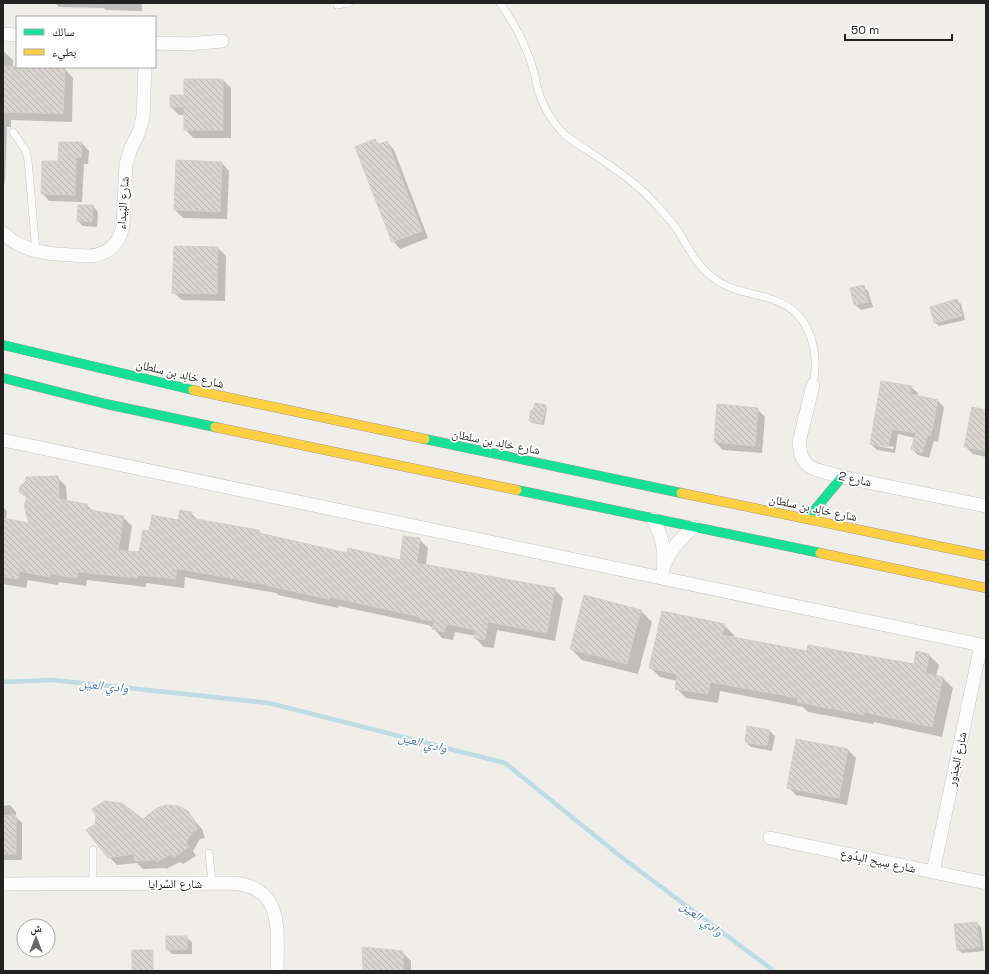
<svg xmlns="http://www.w3.org/2000/svg" width="989" height="974" viewBox="0 0 989 974" font-family="'Space Grotesk','Noto Naskh Arabic',sans-serif">
  <style>
    .shadow { fill: #0003; fill-rule: evenodd }
    .lines { fill: none; stroke-linecap: round; stroke-linejoin: round }
    .stream { stroke: #bfdbe3; stroke-width: 4.5 }
    .building { fill: url(#building-back-hatch); stroke: #d3d0cc }
    .lane-casing { stroke: #c9c8c7; stroke-width: 8 }
    .street-casing { stroke: #c9c8c7; stroke-width: 14 }
    .fast-casing { stroke: #a79c86; stroke-width: 10 }
    .slow-casing { stroke: #a79c86; stroke-width: 10 }
    .lane { stroke: #fdfcfc; stroke-width: 7 }
    .street { stroke: #fdfcfc; stroke-width: 13 }
    .fast { stroke: #16e098; stroke-width: 9 }
    .slow { stroke: #ffcf43; stroke-width: 9 }
    .labels { text-anchor: middle; stroke-width: 3.5; stroke-linejoin: round; paint-order: stroke }
    .street-label { font-size: 12px; fill: #222; stroke: #fff }
    .water-label { font-size: 13px; font-style: italic; fill: #4a7aab; stroke: #fff }
  </style>
  <defs>
    <pattern id="building-back-hatch" width="6" height="6" patternUnits="userSpaceOnUse"><rect width="6" height="6" fill="#d7d4d2"/><path d="M-1 5l2 2M0 0l6 6M5-1l2 2" fill="none" stroke="#b8b6b4"/></pattern>
  </defs>
  <rect width="100%" height="100%" fill="#f0eeeb"/>
  <!-- shadow -->
  <path class="shadow" d="M55,3H142V11L106,10L103,8L59,7Z
    M3,51L13,60V67L65,69L73,78L72,122L11,120V127H7L5,184L3,183Z
    M185,80H223L231,88V138H193L185,129V115H179L171,107L185,96Z
    M375,140L380,145L387,142L394,150L428,238L400,249L393,241Z
    M82,143L89,151L88,164H84L82,202L49,201L42,193L59,162Z
    M221,162L229,171L227,219L183,218L175,210Z
    M79,206H93L98,212L97,227L83,226L78,221Z
    M175,247L218,248L226,256L225,301L182,300L173,292Z
    M863,286L868,291L873,307L861,310L855,305Z
    M957,300L961,304L965,320L939,326L935,323Z
    M911,387L918,393L917,397L938,401L944,407L938,442L934,441L929,458L918,455L912,449L915,438L898,434L895,453L877,450L871,444ZM877,444L894,447L893,449L877,446Z
    M545,406L547,408L544,425L532,423L530,421Z
    M757,409L765,417L762,453L723,450L715,442Z
    M986,411V457L973,454L965,446Z
    M57,477L66,486L67,501L87,505L93,511L123,517L132,526L128,552L140,554L150,532L179,521L191,513L199,521L259,531L263,535L348,554L401,561L419,539L428,548L426,565L554,589L563,598L555,641L497,630L494,648L484,647L475,638L476,636L455,632L453,640L442,638L433,628L428,625L339,606L338,608L278,595L276,593L189,578L185,577L184,588L146,583V587L87,580L86,586L59,582L58,585L28,580L26,588L3,584V507L7,511L6,520L30,524L28,499L20,491Z
    M641,611L652,622L638,674L582,660L571,649Z
    M724,625L734,635L733,638L808,652L914,665L929,655L939,665L936,676L943,678L953,688L942,737L874,722L873,724L808,712L803,707L720,691L718,703L686,698L676,688L677,681L660,677L651,668Z
    M770,731L775,736L772,751L751,747L746,742Z
    M797,740L848,750L856,758L847,805L796,795L788,787Z
    M10,805L16,812V817L22,823V860H3V806Z
    M187,812L202,829L205,838L200,839L193,851L196,856L183,864L180,862L166,869L165,868L143,869L137,863L117,865L109,857L143,821Z
    M977,923L981,927L984,951L962,953L957,949L955,925Z
    M186,937L192,942V954H172L167,949Z
    M402,952L411,961V971H364Z"/>
  <g class="lines">
    <!-- stream -->
    <path class="stream" d="M3,682L53,680L269,703L505,763L625,860L774,971"/>
  </g>
  <!-- building -->
  <path class="building" d="M3,66L65,68L63,114L3,112Z
    M184,79H223V130H184V107H170V95H184Z
    M375,139L377,145L387,141L422,231L392,242L355,147Z
    M59,142H82L81,157H76L75,195L41,194L42,161H58Z
    M176,160L222,162L220,212L174,210Z
    M78,205H93L92,222L77,221Z
    M174,246L218,247L217,294L172,293Z
    M864,285L868,302L854,305L850,288Z
    M957,299L962,316L934,323L930,307Z
    M881,381L912,386L910,394L938,400L931,436L928,435L922,453L911,449L916,433L892,429L888,447L870,444Z
    M535,403L546,405L542,424L529,421L531,410H533Z
    M717,404L758,408L755,446L714,442Z
    M972,407L986,410V451L964,447Z
    M58,476L59,499L87,504L86,509L124,516L118,550L139,552L143,530L149,531L152,515L178,520L180,510L192,512L190,518L259,530V533L347,553L348,548L400,560L403,536L420,538L417,563L555,588L547,633L488,622L485,640L474,638L476,630L446,624L444,632L432,629L434,621L420,619V617L330,597L329,599L268,586V585L180,569H177L175,579L137,575V578L78,572L77,578L50,574V577L19,571L18,579L3,577V518L29,523L24,506L27,497L19,492L20,486L25,482L26,477Z
    M584,595L641,610L627,664L570,649Z
    M662,611L725,624L722,635L807,651L808,645L914,664L916,651L929,654L926,673L943,677L932,727L864,712V715L797,702L798,698L710,682L708,694L675,689L677,674L649,668Z
    M747,726L770,730L767,746L745,742Z
    M796,739L848,749L839,798L787,788Z
    M105,801L122,803L143,819L157,808L167,805L178,806L188,811L194,820L197,830L192,832L186,843L189,847L174,857L172,854L157,862L156,860L134,861V854L108,858L86,830L95,824L96,815L92,809Z
    M16,815V854H3V816Z
    M977,922L980,947L957,950L954,924Z
    M166,936H187V949L166,950Z
    M362,947L403,951V971H363Z
    M132,950H153V971H132Z"/>
  <g class="lines">
    <!-- lane casing -->
    <g class="lane-casing">
      <path id="lane" d="M500,3C512,20 522,37 529,57C533,67 535,76 537,86C542,106 552,122 566,136C598,158 634,178 659,208C667,216 674,225 680,234C690,251 698,267 715,279C739,297 775,292 797,314C815,333 818,361 813,385
        M337,5L349,3
        M13,132L26,151L28,160L36,252
        M93,850V884
        M209,853L212,883"/>
    </g>
    <!-- street casing -->
    <g class="street-casing">
      <path id="street" d="M3,34L17,35
        M155,43L188,44L222,41
        M3,233C27,256 58,254 88,256C107,255 119,245 123,226L126,164L131,148L139,132L143,117L145,67
        M813,385L799,442L801,455L804,461L809,466L814,469L842,477L986,506
        M3,440L986,646
        M653,519C664,539 666,556 662,578
        M665,563C672,548 681,537 694,527
        M770,838L986,883
        M933,872L981,645
        M3,884L230,883C285,885 277,931 277,971"/>
    </g>
    <!-- fast casing -->
    <g class="fast-casing">
      <path id="fast" d="M3,345L193,390
        M3,378L106,404L215,427
        M425,439L681,493
        M517,490L820,553
        M807,519L842,477"/>
    </g>
    <!-- slow casing -->
    <g class="slow-casing">
      <path id="slow" d="M193,390L425,439
        M215,427L517,490
        M681,493L986,556
        M820,553L986,588"/>
    </g>
    <!-- lane -->
    <use href="#lane" class="lane"/>
    <!-- street -->
    <use href="#street" class="street"/>
    <!-- fast -->
    <use href="#fast" class="fast"/>
    <!-- slow -->
    <use href="#slow" class="slow"/>
  </g>
  <g class="labels">
    <!-- street labels -->
    <g class="street-label">
      <text transform="translate(123 203) rotate(-86)" y="4">شارع البَيداء</text>
      <text transform="translate(180 374) rotate(13)" y="4">شارع خالِد بن سلطان</text>
      <text transform="translate(496 442) rotate(11)" y="4">شارع خالِد بن سلطان</text>
      <text transform="translate(855 479) rotate(12)" y="4">شارع 2</text>
      <text transform="translate(813 508) rotate(12)" y="4">شارع خالِد بن سلطان</text>
      <text transform="translate(957 759) rotate(-78)" y="4">شارع الجذور</text>
      <text transform="translate(878 861) rotate(12)" y="4">شارع سِيح البِدُوع</text>
      <text x="175" y="888">شارع السَّرايا</text>
    </g>
    <!-- water labels -->
    <g class="water-label">
      <text transform="translate(104 685) rotate(6)" y="5">وادي العين</text>
      <text transform="translate(423 742) rotate(14)" y="5">وادي العين</text>
      <text transform="translate(702 918) rotate(37)" y="5">وادي العين</text>
    </g>
  </g>
  <!-- border -->
  <rect width="989" height="974" fill="none" stroke="#222222" stroke-width="8"/>
  <!-- legend -->
  <rect x="16" y="16" width="140" height="52" fill="#ffffff" stroke="#a7a7a7"/>
  <rect x="24" y="29" width="20" height="6" fill="#16e098" stroke="#a7a7a7"/>
  <text x="52" y="36" font-size="12" fill="#222222">سالك</text>
  <rect x="24" y="49" width="20" height="6" fill="#ffcf43" stroke="#a7a7a7"/>
  <text x="52" y="56" font-size="12" fill="#222222">بطيء</text>
  <!-- north arrow -->
  <g transform="translate(36 938)"><circle r="19" fill="#ffffff" stroke="#a7a7a7"/>
  <path d="M0-3L7 15L0 10L-7 15Z" fill="#6a6968"/>
  <text y="-6" font-size="11" font-weight="bold" text-anchor="middle" fill="#222222">ش</text>
  </g>
  <!-- scale -->
  <path d="M845 34v6h107v-6" fill="none" stroke="#222222" stroke-width="2"/>
  <text x="851" y="34" font-size="12" fill="#222222" stroke="#ffffff" stroke-width="3" paint-order="stroke">50 m</text>
</svg>
